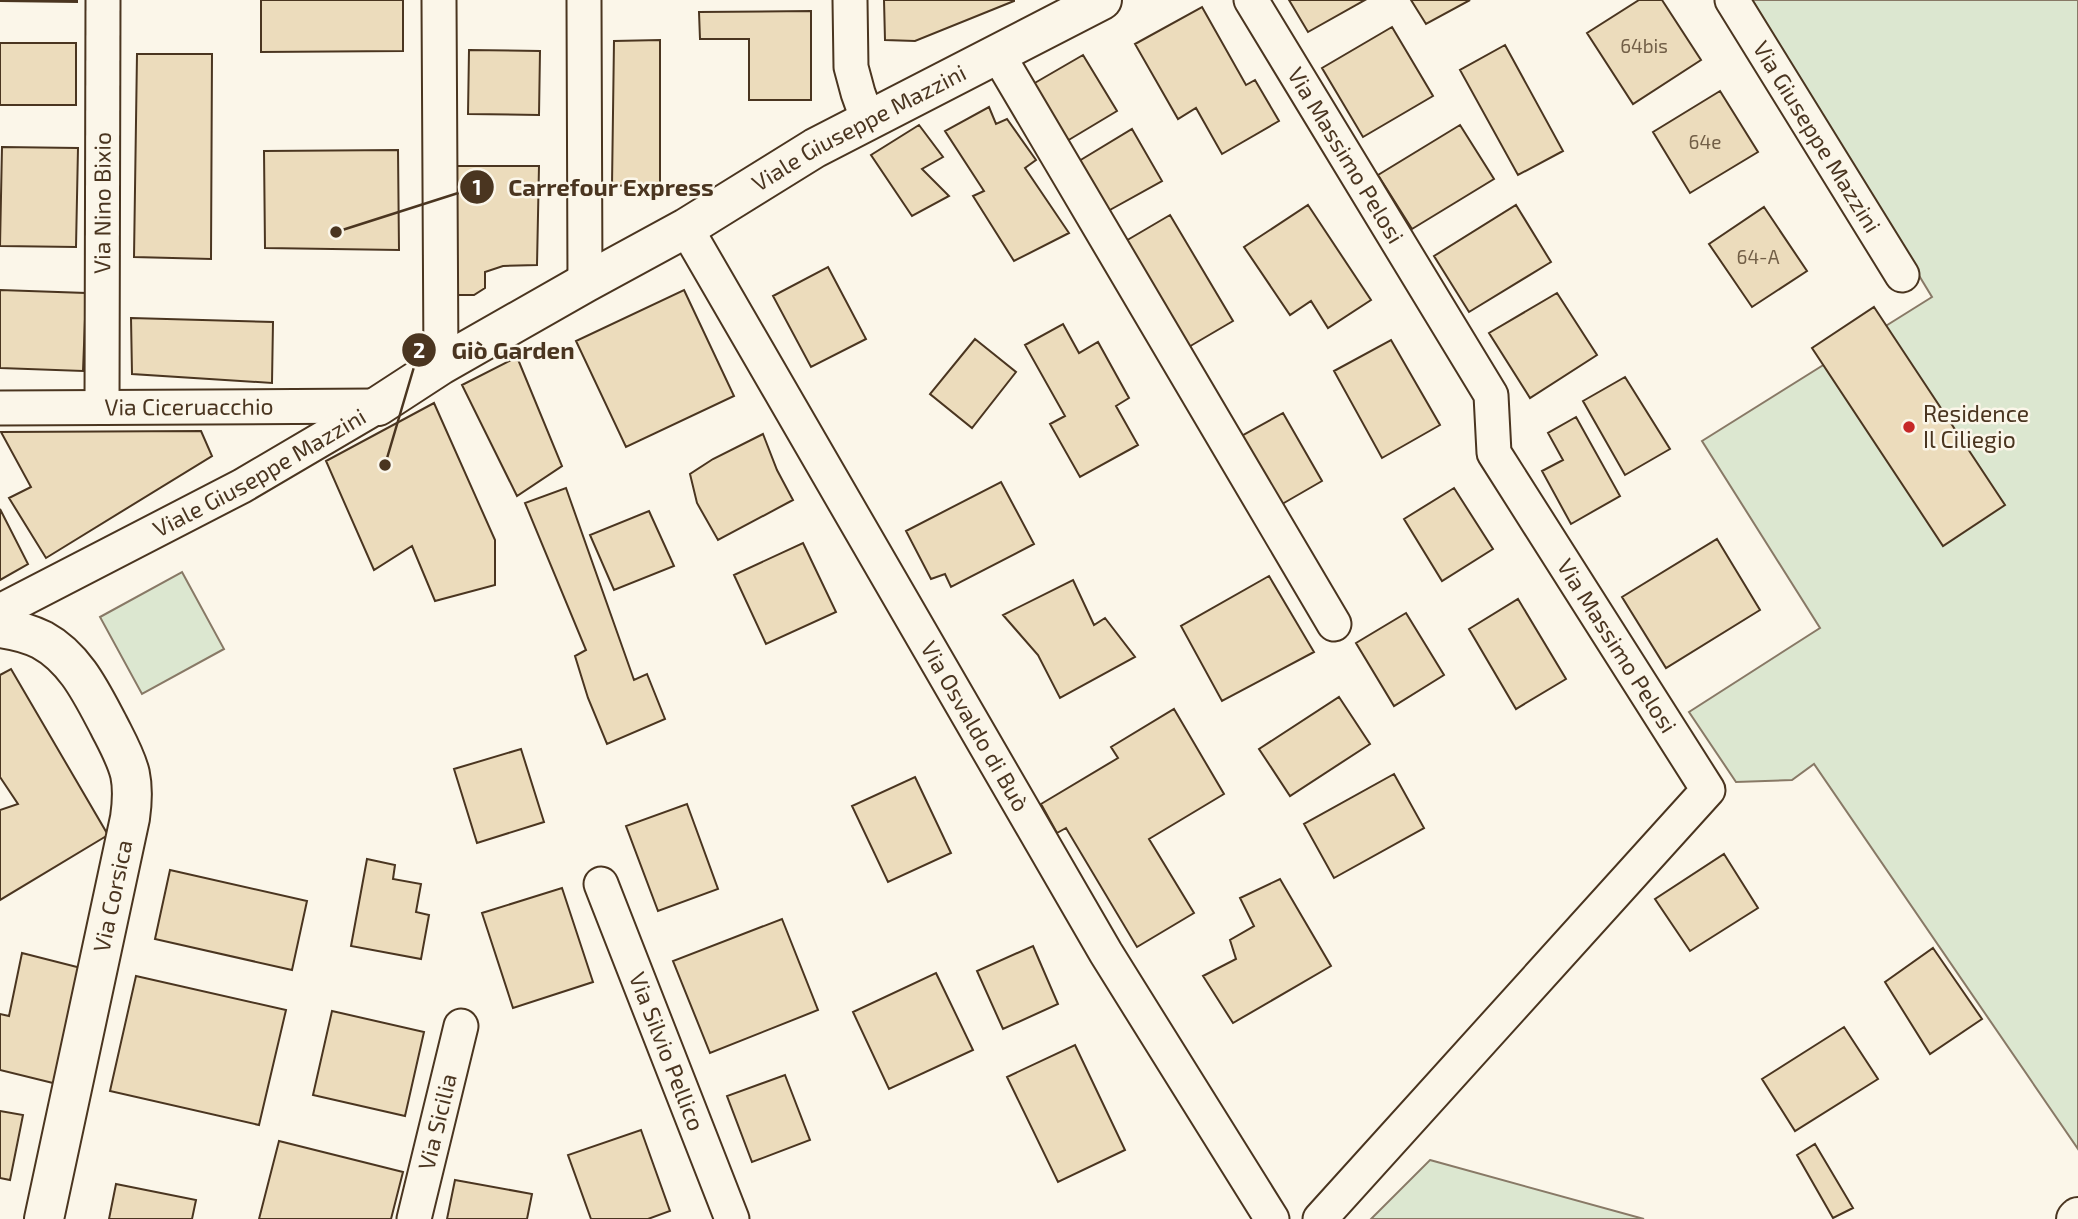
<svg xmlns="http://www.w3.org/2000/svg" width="2078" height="1219" viewBox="0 0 2078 1219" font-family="'Exo 2',sans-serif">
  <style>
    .green { fill: #dce7d0; stroke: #887966; stroke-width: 2 }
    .building { fill: #ecdcbc; stroke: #4a3520; stroke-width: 2 }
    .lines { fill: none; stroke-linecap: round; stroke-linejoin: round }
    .street-casing { stroke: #4a3520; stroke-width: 37 }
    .secondary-casing { stroke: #4a3520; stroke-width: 42 }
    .street { stroke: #fbf6e9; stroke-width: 33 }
    .secondary { stroke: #fbf6e9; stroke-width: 38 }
    .poi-dot { fill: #c62828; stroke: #fbf6e9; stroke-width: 2.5 }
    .labels { text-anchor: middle; stroke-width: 5; stroke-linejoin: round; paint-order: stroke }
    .number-label { font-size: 19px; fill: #725f47 }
    .street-label { font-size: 23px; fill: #4a3520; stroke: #fbf6e9 }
    .poi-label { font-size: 23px; fill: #4a3520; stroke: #fbf6e9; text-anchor: start }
    .leader { fill: none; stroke: #4a3520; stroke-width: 2.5 }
    .callout-dot { fill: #4a3520; stroke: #fbf6e9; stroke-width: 2.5 }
    .mark-label { font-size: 21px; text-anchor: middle; font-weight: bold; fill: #fff }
    .callout-label { font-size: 24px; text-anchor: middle; font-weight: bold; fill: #4a3520; stroke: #fbf6e9; stroke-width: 5; stroke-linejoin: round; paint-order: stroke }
  </style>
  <rect width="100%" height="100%" fill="#fbf6e9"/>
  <!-- green -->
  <path class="green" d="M1752,0H2078V1149L1814,764L1792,780L1736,782L1689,712L1820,628L1702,441L1932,297Z
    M182,572L224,649L142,694L100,617Z
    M1430,1160L1644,1219H1371Z"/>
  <!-- building -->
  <path class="building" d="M0,0H77V2L0,1Z
    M261,0H403V51L261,52Z
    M884,0H1014V1L915,41L885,40Z
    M1289,0H1365L1308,32Z
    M1411,0H1470L1426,24Z
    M1639,0H1662L1701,60L1633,104L1587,33Z
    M1202,7L1246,85L1255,80L1279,121L1222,154L1196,108L1178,119L1135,44Z
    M811,11V100H749V39H700L699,12Z
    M1392,27L1433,96L1363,137L1322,68Z
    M660,40V188L612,185L614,41Z
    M0,43H76V105H0Z
    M1505,45L1563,151L1518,175L1460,70Z
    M469,50L540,51L539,115L468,114Z
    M137,54H212L211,259L134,257Z
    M1083,55L1117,111L1067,141L1033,84Z
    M1720,91L1758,152L1690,193L1653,132Z
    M989,107L996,124L1007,119L1036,160L1025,168L1069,233L1014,261L973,196L984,191L945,131Z
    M919,125L943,157L922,169L949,196L912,216L871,155Z
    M1460,125L1494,179L1412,229L1378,175Z
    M1132,129L1162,181L1108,211L1079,161Z
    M2,147L78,148L76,247L0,246Z
    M398,150L399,250L265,248L264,151Z
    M457,166H539L537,265L503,266L485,272V288L474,295H452Z
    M1308,205L1371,300L1328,328L1311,301L1290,315L1244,247Z
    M1516,205L1551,262L1469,312L1434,256Z
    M1764,207L1807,271L1752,307L1709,244Z
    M1170,215L1233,321L1187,348L1124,242Z
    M828,267L866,339L811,367L773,296Z
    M0,290L86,293L83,371L0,368Z
    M684,290L734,396L626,447L576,341Z
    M1557,293L1597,355L1530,398L1489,333Z
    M1874,307L2005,505L1943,546L1812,348Z
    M131,318L273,322L272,383L132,374Z
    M1063,324L1079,353L1098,342L1129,398L1116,406L1138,445L1080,477L1050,424L1065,416L1025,345Z
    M975,339L1016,372L972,428L930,394Z
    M1391,340L1440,425L1382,458L1334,371Z
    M517,357L562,466L517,496L462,385Z
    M1625,377L1670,449L1625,475L1583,401Z
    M434,403L495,540V585L435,601L412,546L374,570L326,461Z
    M1283,413L1322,481L1277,507L1238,438Z
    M1576,417L1620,496L1571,524L1542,471L1563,460L1548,433Z
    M201,431L212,456L46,558L9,498L31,487L1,432Z
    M763,434L777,470L793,500L718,540L697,503L690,474L713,459Z
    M1001,482L1034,544L951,587L945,574L931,579L906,531Z
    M566,488L634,680L647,674L665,719L607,744L588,698L575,656L586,650L525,503Z
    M1454,488L1493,549L1442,581L1404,519Z
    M0,509L28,564L0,580Z
    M649,511L674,566L614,590L590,535Z
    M1717,539L1760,610L1666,668L1622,597Z
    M803,543L836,612L766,644L734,575Z
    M1269,576L1314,652L1222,701L1181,626Z
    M1073,580L1094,625L1105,618L1135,657L1060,698L1038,655L1003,615Z
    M1518,599L1566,679L1516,709L1469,629Z
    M1406,613L1444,675L1394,706L1356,643Z
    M11,669L108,835L0,900V810L18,804L0,777V675Z
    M1339,697L1370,744L1290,796L1259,749Z
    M1174,709L1224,794L1149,839L1194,913L1137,947L1066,828L1057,833L1041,804L1118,758L1111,747Z
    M521,749L544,822L477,843L454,769Z
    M1394,774L1424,828L1334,878L1304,824Z
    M915,777L951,853L888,882L852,806Z
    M687,804L718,889L658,911L626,826Z
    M1724,854L1758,908L1690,951L1655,899Z
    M367,859L395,865L393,879L421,884L416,912L429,915L421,959L351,946Z
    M170,870L307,901L292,970L155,939Z
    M1280,879L1331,966L1233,1023L1203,976L1236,959L1230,940L1254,926L1240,898Z
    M562,888L593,982L513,1008L482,913Z
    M782,919L818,1010L710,1053L673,961Z
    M1033,946L1058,1004L1003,1029L977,971Z
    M1933,948L1982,1019L1930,1054L1885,982Z
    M22,953L81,968L57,1084L0,1070V1014L9,1016Z
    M936,973L973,1050L889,1089L853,1012Z
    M136,976L286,1010L259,1125L110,1091Z
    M332,1011L424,1032L405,1116L313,1095Z
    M1844,1027L1878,1079L1795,1131L1762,1079Z
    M1075,1045L1125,1150L1058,1182L1007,1077Z
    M785,1075L810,1140L752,1162L727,1096Z
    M0,1111L23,1115L10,1180L0,1178Z
    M641,1130L670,1211L648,1219H591L568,1155Z
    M279,1141L403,1172L391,1219H259Z
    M1815,1144L1853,1208L1833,1218L1797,1155Z
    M455,1180L532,1194L527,1219H447Z
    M116,1184L196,1200L192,1219H109Z"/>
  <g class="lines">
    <!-- street casing -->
    <g class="street-casing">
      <g id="street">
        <path d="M439,0L441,365"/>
        <path d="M584,0L585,283"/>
        <path d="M850,0L851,67L858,93L868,121"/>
        <path id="s1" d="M1251,0L1491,395L1494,453L1708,790L1320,1219"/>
        <path id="s2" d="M1732,0L1902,275"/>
        <path d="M997,53L1334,624"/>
        <path id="s3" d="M686,228L1106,953L1272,1219"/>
        <path id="s4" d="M102,406L103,0"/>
        <path id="s5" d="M0,408L376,406"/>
        <path id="s6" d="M0,611L242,486L378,406"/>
        <path id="s7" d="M601,884L732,1219"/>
        <path id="s8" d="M414,1219L461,1026"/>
      </g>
    </g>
    <!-- secondary casing -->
    <g class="secondary-casing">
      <g id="secondary">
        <path id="s9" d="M378,406L441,365L585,283L686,228L815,148L1102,0"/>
        <path d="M0,628C15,630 28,633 42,640C75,658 91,692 108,724C116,740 126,757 130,774C133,788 132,804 130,818L44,1219"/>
        <path d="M2076,1219L2078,1217"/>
      </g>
    </g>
    <!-- street -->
    <use href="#street" class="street"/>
    <!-- secondary -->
    <use href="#secondary" class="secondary"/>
  </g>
  <!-- markers -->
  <circle class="poi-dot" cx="1909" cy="427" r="7"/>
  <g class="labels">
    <!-- number labels -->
    <g class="number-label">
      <text x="1644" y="53">64bis</text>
      <text x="1705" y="149">64e</text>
      <text x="1758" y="264">64-A</text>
    </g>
    <!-- street labels -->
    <g class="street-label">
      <text dy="8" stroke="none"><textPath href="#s9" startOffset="556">Viale Giuseppe Mazzini</textPath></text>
      <text dy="8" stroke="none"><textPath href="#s2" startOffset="161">Via Giuseppe Mazzini</textPath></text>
      <text dy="8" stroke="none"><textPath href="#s1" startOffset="182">Via Massimo Pelosi</textPath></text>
      <text dy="8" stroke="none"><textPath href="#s4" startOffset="203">Via Nino Bixio</textPath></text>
      <text dy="8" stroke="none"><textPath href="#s5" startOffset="189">Via Ciceruacchio</textPath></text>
      <text dy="8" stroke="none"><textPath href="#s6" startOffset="294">Viale Giuseppe Mazzini</textPath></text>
      <text dy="8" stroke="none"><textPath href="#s1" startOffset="749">Via Massimo Pelosi</textPath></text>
      <text dy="8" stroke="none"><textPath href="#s3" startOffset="576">Via Osvaldo di Buò</textPath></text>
      <text transform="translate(113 896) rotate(-78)" y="8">Via Corsica</text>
      <text dy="8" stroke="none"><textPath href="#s7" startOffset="180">Via Silvio Pellico</textPath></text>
      <text dy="8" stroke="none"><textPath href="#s8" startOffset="100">Via Sicilia</textPath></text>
    </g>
    <!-- poi labels -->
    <g class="poi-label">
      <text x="1923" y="422">Residence<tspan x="1923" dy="26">Il Ciliegio</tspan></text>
    </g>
  </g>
  <!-- callouts -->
  <path class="leader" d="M336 232L477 187M385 465L419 350"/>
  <g class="callout-dot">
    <circle cx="336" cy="232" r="7"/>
    <circle cx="385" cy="465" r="7"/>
    <circle cx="477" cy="187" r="18"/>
    <circle cx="419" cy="350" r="18"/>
  </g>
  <g class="mark-label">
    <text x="477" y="195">1</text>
    <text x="419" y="358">2</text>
  </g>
  <g class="callout-label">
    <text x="611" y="196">Carrefour Express</text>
    <text x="513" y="359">Giò Garden</text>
  </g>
</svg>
